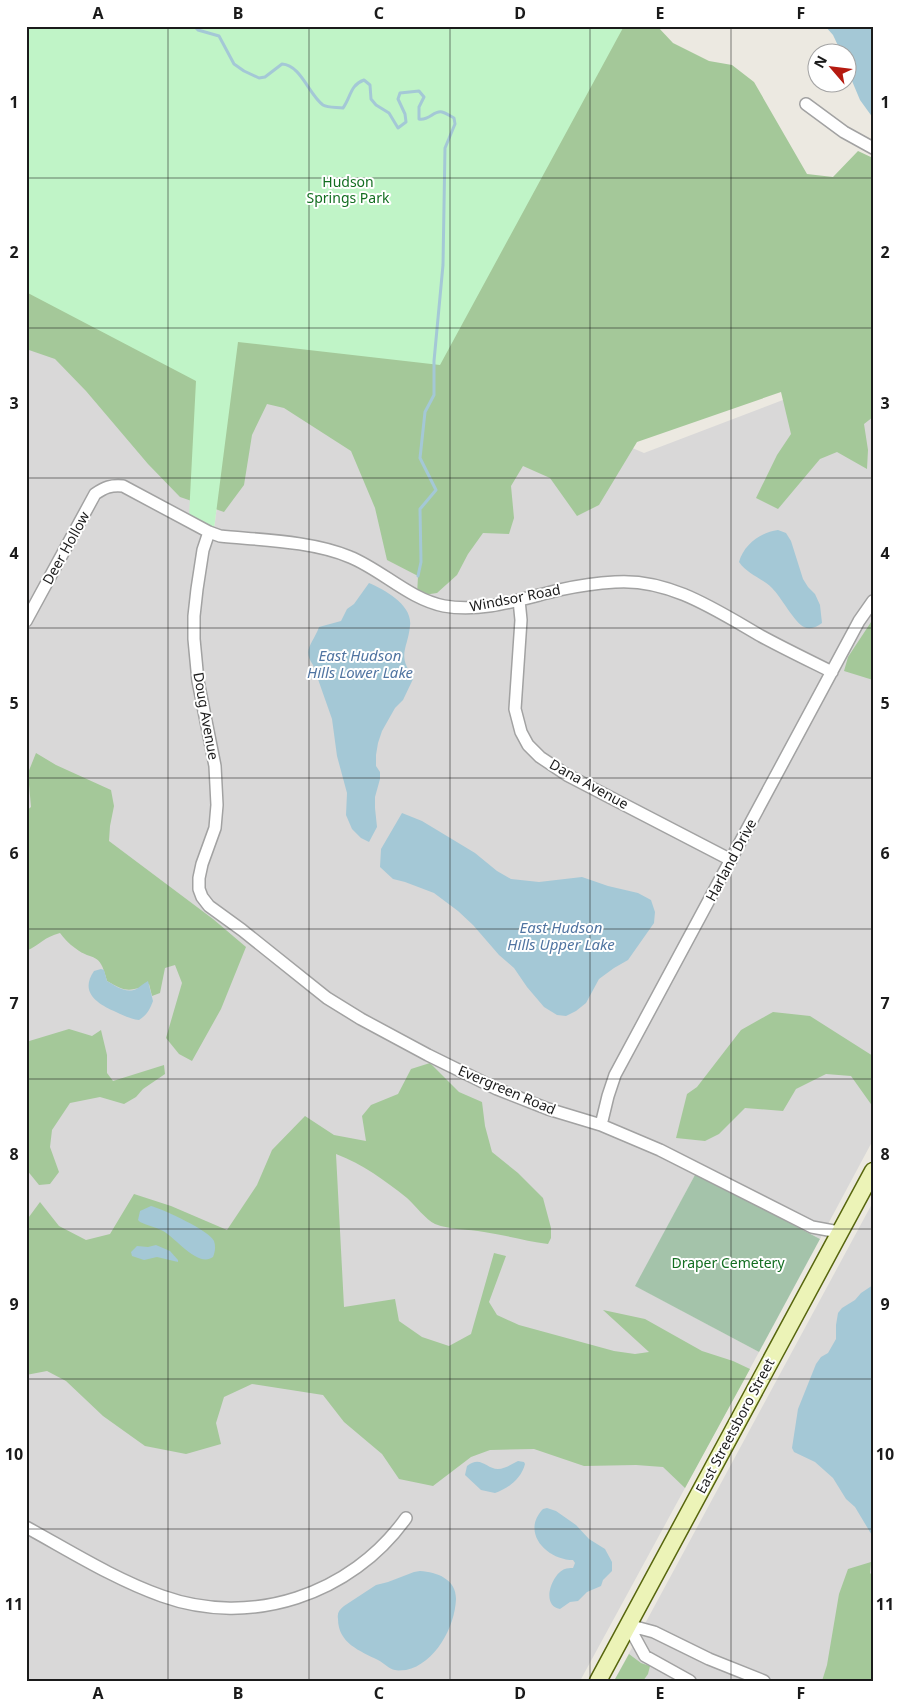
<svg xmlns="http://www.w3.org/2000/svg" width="899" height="1707" viewBox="0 0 899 1707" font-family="'Noto Sans',sans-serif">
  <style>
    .residential { fill: #d9d8d8 }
    .forest { fill: #a4c899 }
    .cemetery { fill: #a4c3aa }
    .park { fill: #c0f4c7 }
    .water { fill: #a4c8d6 }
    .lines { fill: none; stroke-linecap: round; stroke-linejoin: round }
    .stream { stroke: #a4c8d6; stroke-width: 3 }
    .street-casing { stroke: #a2a2a2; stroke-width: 14 }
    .secondary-casing { stroke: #57660d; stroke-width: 19 }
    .street { stroke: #fff; stroke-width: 11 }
    .secondary { stroke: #ecf3b7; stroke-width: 16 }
    .grid { fill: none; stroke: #1b1b1b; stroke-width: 1; stroke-opacity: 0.55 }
    .labels { text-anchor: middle; stroke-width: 4; stroke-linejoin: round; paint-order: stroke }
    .park-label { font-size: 14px; fill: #136e21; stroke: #fff }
    .street-label { font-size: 14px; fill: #1b1b1b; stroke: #fff }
    .water-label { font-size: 15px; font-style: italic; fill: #5074a1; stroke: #fff }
    .neatline { fill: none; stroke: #1b1b1b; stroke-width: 2 }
    .grid-label { font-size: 16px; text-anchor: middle; font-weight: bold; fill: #1b1b1b }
  </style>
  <rect width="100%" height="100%" fill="#ece9e1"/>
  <!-- residential -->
  <path class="residential" d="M26,292L214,529L238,342L440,365L644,453L817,387L873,397V1140L820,1239L696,1173L636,1286L759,1352L580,1681H26Z
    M873,1202V1681H614Z"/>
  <!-- forest -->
  <path class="forest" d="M26,26H657L673,43L709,61L732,65L754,82L807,174L833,177L858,151L873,158V417L864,424L868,450L867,469L837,452L820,459L778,509L756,498L777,455L791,434L781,392L637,442L599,505L577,516L550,478L523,466L511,486L514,518L509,534L483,533L468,554L457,575L437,593L417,596L418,576L387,560L375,508L351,451L284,408L267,404L252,435L244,485L224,512L180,497L148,464L86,391L55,359L26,349Z
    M873,619V680L844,671L848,657Z
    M36,753L56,765L111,790L114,806L110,826L109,841L213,919L246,947L221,1009L192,1061L179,1054L166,1038L182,983L175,965L165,968L160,993L152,996L149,984C130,992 125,992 107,981C99,949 94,963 75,948C69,944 64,938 60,933C44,937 40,945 26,951V811L31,807L28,773Z
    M773,1012L810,1016L873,1056V1107L851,1076L826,1074L796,1089L783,1111L745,1108L719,1134L705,1141L676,1138L687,1094L697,1087L741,1030Z
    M69,1029L92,1036L101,1030L107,1055V1073L113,1081L164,1065L165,1074L143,1089L136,1097L124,1104L100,1097L70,1103L52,1130L50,1147L59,1172L50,1184L39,1185L26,1169V1042Z
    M430,1063L459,1092L482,1102L485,1126L492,1152L518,1173L543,1198L551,1228V1238L548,1244C526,1241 505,1235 484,1232C468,1229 450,1230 435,1224C426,1220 415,1205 407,1198C383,1179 364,1165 336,1154L344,1307L395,1299L399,1321L422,1337L449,1346L471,1334L494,1253L506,1256L489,1302L497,1315L519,1325L614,1351L635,1354L649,1352L603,1310L645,1319L702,1351L733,1361L750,1369L685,1488L663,1467L636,1465L584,1466L534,1449L490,1450L471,1457L433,1486L399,1479L382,1454L344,1422L323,1395L252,1384L224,1397L216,1423L221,1444L186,1454L145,1446L103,1416L66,1381L47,1371L26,1375V1221L40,1202L59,1226L86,1240L110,1234L134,1194L171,1206L227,1230L257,1185L272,1150L305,1116L334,1135L366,1141L362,1116L371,1105L398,1094L411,1069Z
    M871,1562L870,1573L873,1576V1681H822L827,1665L839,1594L848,1569Z
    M629,1654L641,1663L650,1666L648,1674L643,1681H614Z"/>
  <!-- cemetery -->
  <path class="cemetery" d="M696,1173L820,1239L759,1352L635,1286Z"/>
  <!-- park -->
  <path class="park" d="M26,26H624L440,365L238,342L214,529L189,516L196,381L26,292Z"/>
  <!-- water -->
  <path class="water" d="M825,26H873V118L860,100L847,69L846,52H841L833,35Z
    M778,530L786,533L791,541L803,579L808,587L815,594L820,605L822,623C817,627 810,630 804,627C795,623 781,597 772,588C762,578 747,574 739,562C744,544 761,532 778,530Z
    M369,583C385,590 413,605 410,626C408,648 396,656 414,677L403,700L395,708L382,731L378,743L376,755V766L380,772V779L375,797V808L377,827L369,842L361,838L352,829L346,815L347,793L337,756L332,719L313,665C302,649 313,644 319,627L341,621L347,609L354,604Z
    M402,813L422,821L475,853L497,871L511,879L539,882L582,877L608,886L638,893L651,900L655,912L654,923L628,960L614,968L599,979L586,1003L576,1011L566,1016L557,1015L544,1007L527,987L514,968L499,955L473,925L458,911L434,893L405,882L393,879L380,867L381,849Z
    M101,969L104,970L107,981C116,986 127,995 138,988C141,986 144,983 148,981L153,1001C150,1009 147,1015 139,1020C131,1019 124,1016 116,1012C98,1004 79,993 94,971Z
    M151,1206C163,1209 210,1231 214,1241C216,1247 215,1252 213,1257C198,1268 176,1238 163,1231C156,1227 148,1226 140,1222L138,1220L140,1211Z
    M156,1245L170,1251L178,1260V1262L157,1257L144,1260L132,1256L131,1252L137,1246L148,1247Z
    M873,1285V1537L855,1507L846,1499L833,1478L815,1462L794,1452L792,1448L798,1409L816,1364L821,1357L828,1353L836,1339V1325L838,1313L842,1308L855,1300L861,1293Z
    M518,1461L524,1462L525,1464C521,1479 509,1488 495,1493L481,1490L465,1475L467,1466C481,1455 486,1469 498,1469C505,1469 512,1464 518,1461Z
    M547,1508L556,1511L576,1525L589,1539L605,1549L612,1562V1571L603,1580L601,1586L587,1592L578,1601L570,1602L560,1609C540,1606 552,1573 565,1569C567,1568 570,1568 573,1568L575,1563L573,1560C548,1560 520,1533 543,1509Z
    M420,1571C437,1572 456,1579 456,1599C455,1627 435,1664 406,1670C402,1670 398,1671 395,1670C389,1669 384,1663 378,1660C360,1651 338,1643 338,1619C337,1613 339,1610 344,1606L376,1585L388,1582L414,1572Z"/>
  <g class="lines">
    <!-- stream -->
    <path class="stream" d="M194,26L198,30L219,36L234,64L244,71L259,78L265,77L282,64C301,65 309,95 323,105C328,108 337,107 343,108C351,97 350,85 364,80L370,85L371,99L376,105L389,113L398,128L406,122L405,114L398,99L400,93L419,91L424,97L419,107V119C429,121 434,110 442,112C446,113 450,116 454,118L455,124L445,148L443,265L434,361V395L425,412L420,458L436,490L420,509L421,562L418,576"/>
    <!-- street casing -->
    <g class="street-casing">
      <path id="street" d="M806,104L844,132L873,148
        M209,532L203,550L197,589L194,616V639L198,681L215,766L217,805L215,828L202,864L199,878V889L202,897L209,906L242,930L327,998L361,1019L428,1055L497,1089L548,1109L601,1125L660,1150L812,1227L839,1232
        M519,600L521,620L515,709L521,732L528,745L540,757L567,775L731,860
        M26,621L95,494C105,487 111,485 123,486L209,532L220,536C260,540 313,541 350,557C382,570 409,599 444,606C482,613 521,599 559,590C577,586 596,583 615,582C669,578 716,610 761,636C785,649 808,660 832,672
        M601,1125L608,1096L615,1075L859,621L873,601
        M26,1527C70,1551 114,1579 162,1596C251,1628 351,1595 406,1518
        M628,1625L654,1632L709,1659L764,1681
        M628,1625L645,1656L690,1681"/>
    </g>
    <!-- secondary casing -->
    <g class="secondary-casing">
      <path id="secondary" d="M598,1681L873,1171"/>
    </g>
    <!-- street -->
    <use href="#street" class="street"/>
    <!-- secondary -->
    <use href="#secondary" class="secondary"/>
  </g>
  <!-- grid -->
  <path class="grid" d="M168,26V1681M309,26V1681M450,26V1681M590,26V1681M731,26V1681M26,178H873M26,328H873M26,478H873M26,628H873M26,778H873M26,929H873M26,1079H873M26,1229H873M26,1379H873M26,1529H873"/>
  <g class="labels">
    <!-- park labels -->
    <g class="park-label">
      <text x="348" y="187">Hudson<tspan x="348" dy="16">Springs Park</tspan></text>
      <text x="728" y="1268">Draper Cemetery</text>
    </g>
    <!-- street labels -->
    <g class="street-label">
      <text transform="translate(66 548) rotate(-61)" y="5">Deer Hollow</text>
      <text transform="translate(515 598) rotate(-11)" y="5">Windsor Road</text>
      <text transform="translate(206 716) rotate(80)" y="5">Doug Avenue</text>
      <text transform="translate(589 784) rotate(29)" y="5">Dana Avenue</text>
      <text transform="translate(731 860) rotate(-62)" y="5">Harland Drive</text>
      <text transform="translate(507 1090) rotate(23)" y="5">Evergreen Road</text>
      <text transform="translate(735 1426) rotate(-62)" y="5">East Streetsboro Street</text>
    </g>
    <!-- water labels -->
    <g class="water-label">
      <text x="360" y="661">East Hudson<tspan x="360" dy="17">Hills Lower Lake</tspan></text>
      <text x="561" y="933">East Hudson<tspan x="561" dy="17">Hills Upper Lake</tspan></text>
    </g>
  </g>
  <!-- border -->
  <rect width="899" height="1707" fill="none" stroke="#ffffff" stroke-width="55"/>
  <!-- north arrow -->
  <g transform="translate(832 68) rotate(298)"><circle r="24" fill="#ffffff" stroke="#a4a4a4"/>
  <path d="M0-4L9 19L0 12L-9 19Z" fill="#b51a10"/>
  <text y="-8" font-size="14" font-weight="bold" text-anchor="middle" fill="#1b1b1b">N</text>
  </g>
  <rect x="28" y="28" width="844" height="1652" class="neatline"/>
  <g class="grid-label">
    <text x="98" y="19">A</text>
    <text x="238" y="19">B</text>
    <text x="379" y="19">C</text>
    <text x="520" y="19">D</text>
    <text x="660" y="19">E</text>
    <text x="801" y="19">F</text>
    <text x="14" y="108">1</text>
    <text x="885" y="108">1</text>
    <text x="14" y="258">2</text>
    <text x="885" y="258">2</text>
    <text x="14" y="409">3</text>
    <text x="885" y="409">3</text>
    <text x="14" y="559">4</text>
    <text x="885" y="559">4</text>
    <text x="14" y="709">5</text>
    <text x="885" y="709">5</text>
    <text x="14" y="859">6</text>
    <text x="885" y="859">6</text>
    <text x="14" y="1009">7</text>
    <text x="885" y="1009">7</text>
    <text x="14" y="1160">8</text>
    <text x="885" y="1160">8</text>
    <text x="14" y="1310">9</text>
    <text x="885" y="1310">9</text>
    <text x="14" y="1460">10</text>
    <text x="885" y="1460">10</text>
    <text x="14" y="1610">11</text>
    <text x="885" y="1610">11</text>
    <text x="98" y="1699">A</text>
    <text x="238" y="1699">B</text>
    <text x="379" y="1699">C</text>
    <text x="520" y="1699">D</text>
    <text x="660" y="1699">E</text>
    <text x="801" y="1699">F</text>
  </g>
</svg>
